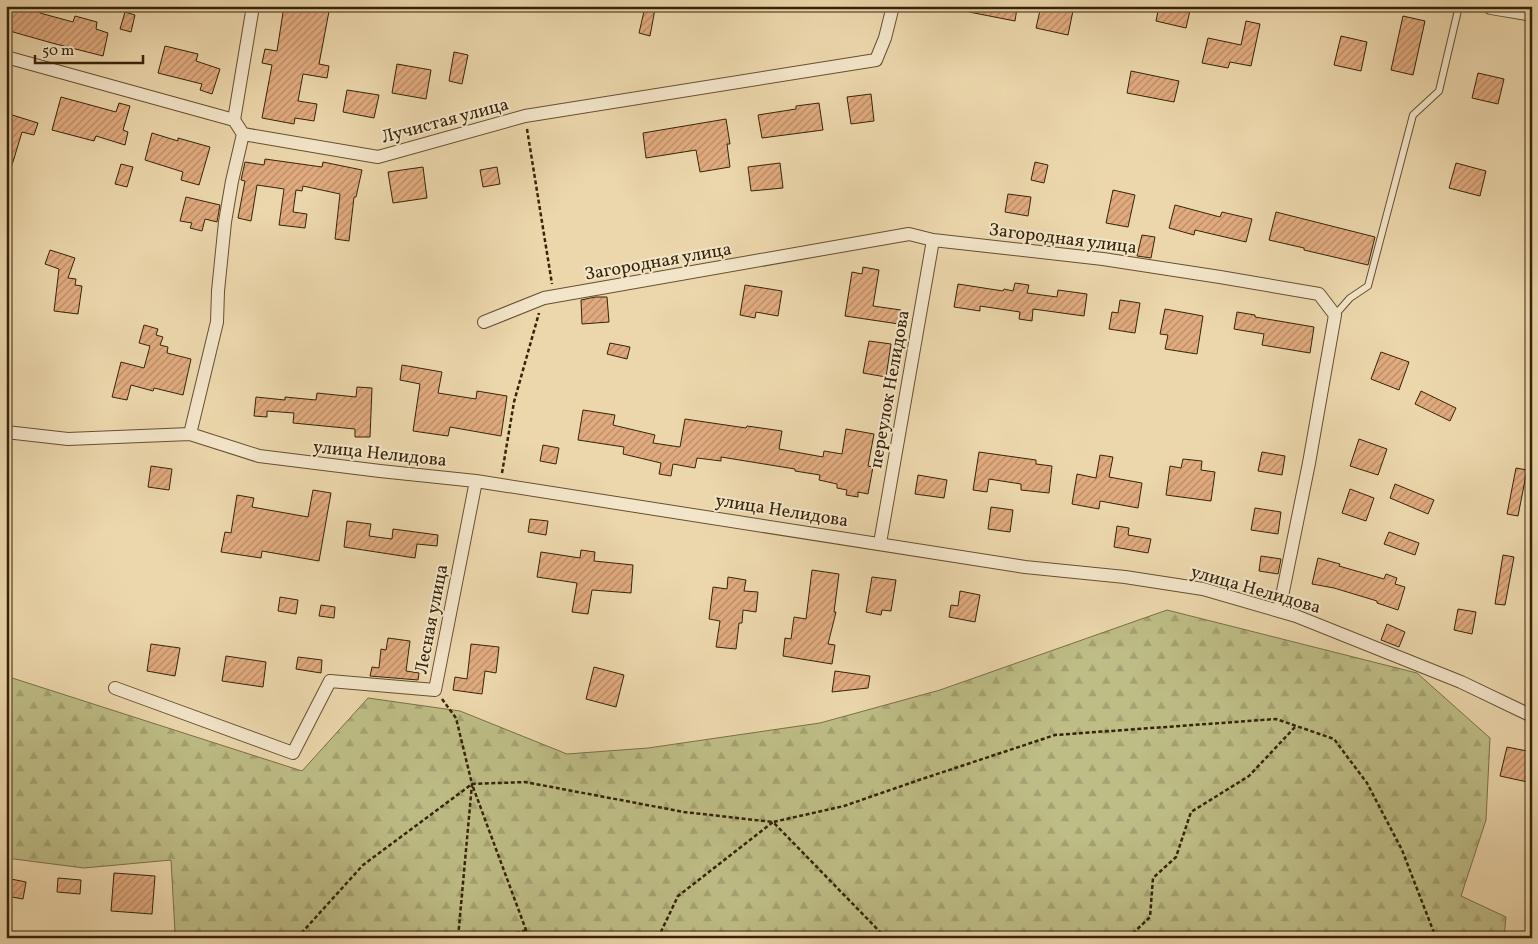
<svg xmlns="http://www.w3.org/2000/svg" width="1538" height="944" viewBox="0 0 1538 944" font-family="Vollkorn,serif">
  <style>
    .forest { fill: url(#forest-firs); stroke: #7a7047 }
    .building { fill: url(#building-hatch); stroke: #362308 }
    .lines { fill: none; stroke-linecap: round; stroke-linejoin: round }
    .service-casing { stroke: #645031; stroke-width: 8 }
    .minor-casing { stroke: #645031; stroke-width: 14 }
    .tertiary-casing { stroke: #645031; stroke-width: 18 }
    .path { stroke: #362308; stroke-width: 2.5; stroke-dasharray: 4 2.5; stroke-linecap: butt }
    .service { stroke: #f3e5c9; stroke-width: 6 }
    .minor { stroke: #f3e5c9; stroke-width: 12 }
    .tertiary { stroke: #f3e5c9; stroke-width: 16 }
    .labels { text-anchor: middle; stroke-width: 4; stroke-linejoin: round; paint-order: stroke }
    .street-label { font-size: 18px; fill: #362308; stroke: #f3e5c9 }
  </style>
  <defs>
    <pattern id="forest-firs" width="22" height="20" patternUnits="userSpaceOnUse" patternTransform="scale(1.25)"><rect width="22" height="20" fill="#bebd86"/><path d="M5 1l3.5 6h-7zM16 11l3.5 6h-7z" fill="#a4a272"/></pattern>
    <pattern id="building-hatch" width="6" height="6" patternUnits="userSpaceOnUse" patternTransform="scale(1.25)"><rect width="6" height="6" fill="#e1ab7f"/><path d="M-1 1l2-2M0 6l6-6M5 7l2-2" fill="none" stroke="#b78b66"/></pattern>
  </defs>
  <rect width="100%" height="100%" fill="#ecd7ac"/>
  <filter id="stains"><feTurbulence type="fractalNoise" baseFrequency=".004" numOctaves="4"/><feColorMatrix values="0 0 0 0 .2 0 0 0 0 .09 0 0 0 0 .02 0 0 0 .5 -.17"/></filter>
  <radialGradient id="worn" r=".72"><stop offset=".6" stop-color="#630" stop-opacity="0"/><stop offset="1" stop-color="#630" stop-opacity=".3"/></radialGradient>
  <!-- forest -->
  <path class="forest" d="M1167,610L1417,673L1490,738L1486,820L1461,896L1506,917L1504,938H166L175,932L171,860L84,868L6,858V676L302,771L368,698L460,711L567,754L648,748L820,723L940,690Z"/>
  <!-- building -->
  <path class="building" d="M6,6H42L40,13L73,22L75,16L97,22L96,29L108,33L103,56L52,43L6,30Z
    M284,6H330L319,64L329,66L327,78L303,74L298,101L317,104L314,121L295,118L294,124L262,118L272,65L262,63L265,49L277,51Z
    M969,6H1007L1017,8L1015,21L969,12Z
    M1041,6H1074L1068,35L1036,28Z
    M1159,6H1191L1186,28L1156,21Z
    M645,7L655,9L650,36L639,33Z
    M125,12L135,15L131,32L120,29Z
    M1403,16L1425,21L1413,75L1391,70Z
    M1246,21L1260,24L1251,66L1230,62L1228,68L1202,63L1208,38L1241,45Z
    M1341,36L1367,42L1361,71L1334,65Z
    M165,46L198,54L196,61L220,69L212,94L200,90L202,84L158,73Z
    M454,52L468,55L462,84L449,81Z
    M397,64L431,70L426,99L392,93Z
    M1131,71L1179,81L1174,102L1127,93Z
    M1478,73L1504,79L1498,104L1472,98Z
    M347,90L379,95L374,118L343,112Z
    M871,94L874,121L851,124L847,97Z
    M61,97L116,112L119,103L130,106L123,130L128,132L125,145L96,136L94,141L52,130Z
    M819,103L823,130L762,138L758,115L796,109V106Z
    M9,114L38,123L34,135L22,132L9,175H6V123Z
    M726,119L730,144H727L730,167L700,172L696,150L646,158L643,133Z
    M152,133L178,141V138L210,147L199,185L181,180L183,172L145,160Z
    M265,159L322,167L323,162L362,170L356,197H354L349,241L335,239L340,194L303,186L302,191L296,190L293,212L307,214L305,228L279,225L284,189L257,185L251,221L238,218L245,181L241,180L245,162L264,165Z
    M1035,162L1048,165L1044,183L1031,180Z
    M780,163L783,188L751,191L748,167Z
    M1456,163L1486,171L1480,196L1449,188Z
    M121,164L133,167L127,187L115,184Z
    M423,167L427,198L393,203L388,172Z
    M497,167L500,184L483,187L480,170Z
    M1113,190L1135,195L1128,227L1106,223Z
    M1008,194L1031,197L1028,216L1005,212Z
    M186,197L220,205L217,222L205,219L202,231L190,228L192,223L180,221Z
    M1175,205L1220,217L1222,212L1252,219L1246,242L1195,230L1194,235L1169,228Z
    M1276,212L1375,237L1368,265L1304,250V248L1269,240Z
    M1142,235L1155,237L1151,258L1137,256Z
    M50,250L75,258L68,278L76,279L75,285L82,286L78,314L54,311L59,269L45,264Z
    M863,267L879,270L873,306L901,310L899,324L845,316L852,272L862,274Z
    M1015,283L1029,285L1027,293L1057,297L1058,290L1087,294L1084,316L1033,309L1032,321L1019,319L1020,312L980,306V311L954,307L958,284L1003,291L1004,289L1013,291Z
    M745,285L782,291L778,316L756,312L755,318L740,315Z
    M595,297H607L609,322L582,324L581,300Z
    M1120,300L1140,303L1135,333L1109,329L1112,312L1118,313Z
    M1165,309L1203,316L1197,354L1165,349L1168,335L1160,334Z
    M1237,312L1255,315V317L1314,327L1310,353L1262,345L1264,334L1234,329Z
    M144,325L158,329L156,335L163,337L160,345L168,347L167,353L191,359L183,395L154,388L153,391L131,385L127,400L112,397L121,362L144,368L150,346L139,343Z
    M869,341L891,344L886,377L863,373Z
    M610,343L630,347L627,359L607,354Z
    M1381,352L1409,362L1399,390L1371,379Z
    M402,365L442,372L438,393L476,399L477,391L507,396L501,436L450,427L448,436L413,431L420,384L400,380Z
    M357,387L372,388L370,437H355V429L293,423L294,413L267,411V417L254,416L256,397L285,400V397L316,400L317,393L356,397Z
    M1421,391L1456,408L1450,421L1415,404Z
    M583,410L615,415L613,425L655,435L653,443L680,447L685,419L746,428L747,426L782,431L779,449L823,457L824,451L842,454L846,429L874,434L868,466L873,467L868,494L858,492V497L846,495L847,490L837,488V484L819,480L820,475L795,471V469L721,457V461L697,458L695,468L673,464L671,476L659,474L661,463L623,454L624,447L578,440Z
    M1359,439L1387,449L1378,475L1350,466Z
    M543,445L559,448L556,464L540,461Z
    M979,452L1036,460V464L1052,466L1049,493L1021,490V484L989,479L987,492L973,490Z
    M1262,452L1285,456L1282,475L1258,471Z
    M1100,455L1113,457L1109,477L1142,483L1138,508L1100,501L1099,509L1072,504L1077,474L1096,478Z
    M1183,459L1202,461L1201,470L1215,472L1211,501L1166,495L1170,466L1181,468Z
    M151,466L172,469L169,490L148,487Z
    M1516,468L1527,470L1518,516L1507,514Z
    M918,475L947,480L944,498L915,494Z
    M1395,484L1434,500L1428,514L1390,498Z
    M1350,489L1374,498L1366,521L1342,513Z
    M313,490L331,493L319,561L262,551L261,558L221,552L225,532L231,533L237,495L254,498L252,507L308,517Z
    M991,507L1013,510L1010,532L988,529Z
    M1255,508L1281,512L1278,534L1251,530Z
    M530,519L548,521L546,535L528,532Z
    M347,521L371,524L369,536L392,539L393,529L438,535L437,546L417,544L415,558L344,547Z
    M1117,526L1129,528L1128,535L1151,539L1148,553L1114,547Z
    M1389,532L1419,543L1415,555L1384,544Z
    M581,550L595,552L594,561L633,565L631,593L592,590L588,614L572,612L577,583L537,577L541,552L580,558Z
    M1503,555L1514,557L1505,605L1495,604Z
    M1261,556L1281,559L1278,574L1259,571Z
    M1318,558L1340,564L1339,566L1384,579L1386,574L1397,578L1395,584L1405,587L1398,610L1377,603V601L1334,588L1312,584Z
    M812,570L839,574L834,612H836L828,644L835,645L832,664L783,656L785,638L791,639L794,617L806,619Z
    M728,577L746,580L744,591L758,592L756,612L743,610L742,623H739L736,649L716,647L720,621L709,619L713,587L727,589Z
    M872,577L896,580L891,611L882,610L881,615L866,612Z
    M960,591L980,595L975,622L949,617L951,605L958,606Z
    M280,597L298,600L296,614L278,611Z
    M321,605L335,607L334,618L319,616Z
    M1458,609L1476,612L1472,634L1454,630Z
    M1387,624L1405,632L1399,647L1381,640Z
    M388,638L410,641L406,671L419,673L418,680L370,676L372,667L379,668L381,649L386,650Z
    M151,644L180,648L175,676L147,671Z
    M471,644L499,647L496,673L485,671L482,694L453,690L455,677L467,679Z
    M226,656L266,662L263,687L222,681Z
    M298,657L322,660L321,673L296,669Z
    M594,667L624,675L616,707L586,699Z
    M835,671L870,676L868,688L832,692Z
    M1507,747L1532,752V783L1500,776Z
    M114,873L155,876L152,914L111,911Z
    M6,878L26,882L23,899L6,896Z
    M58,878L81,880L80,894L57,892Z"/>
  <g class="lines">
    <!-- service casing -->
    <g class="service-casing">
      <path id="service" d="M1335,315L1350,298L1368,286L1413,115L1439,91L1459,6"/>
    </g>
    <!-- minor casing -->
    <g class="minor-casing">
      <path id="minor" d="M6,57L234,120L243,134L378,157L525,116L876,60L885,38L893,6
        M234,120L253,6
        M484,322L544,298L909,234L933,240L1103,259L1220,277L1319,294L1335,315L1309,463L1279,611
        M6,432L68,439L190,434L259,456L380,471L476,481L1025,567L1125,577L1203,589L1296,616L1461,682L1532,716
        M190,434L217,322L218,291L225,222L232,181L243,134
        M880,543L933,240
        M115,688L293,753L330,681L435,690L476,481"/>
    </g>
    <!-- tertiary casing -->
    <g class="tertiary-casing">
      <path id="tertiary" d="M1491,6L1532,13"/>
    </g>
    <!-- path -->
    <path class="path" d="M527,129L552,284
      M502,473L514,402L539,313
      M442,699L456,718L472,784L458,938
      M473,787L529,938
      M297,938L363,865L472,784L525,782L684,812L773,822L844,806L919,780L1055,735L1276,719L1334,739L1367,783L1402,850L1436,938
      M497,938L527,930
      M658,938L678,896L773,822L886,938
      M1128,938L1150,917L1153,878L1176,857L1191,812L1249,776L1296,726"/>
    <!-- service -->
    <use href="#service" class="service"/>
    <!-- minor -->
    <use href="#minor" class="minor"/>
    <!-- tertiary -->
    <use href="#tertiary" class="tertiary"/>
  </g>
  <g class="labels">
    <!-- street labels -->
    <g class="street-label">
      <text transform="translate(445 120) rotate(-15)" y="6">Лучистая улица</text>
      <text transform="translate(1063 238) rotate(7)" y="6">Загородная улица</text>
      <text transform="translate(658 261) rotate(-10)" y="6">Загородная улица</text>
      <text transform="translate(889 389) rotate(-80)" y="6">переулок Нелидова</text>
      <text transform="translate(380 453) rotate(6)" y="6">улица Нелидова</text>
      <text transform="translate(782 510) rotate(9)" y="6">улица Нелидова</text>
      <text transform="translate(1256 589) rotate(16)" y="6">улица Нелидова</text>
      <text transform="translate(431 619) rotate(-79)" y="6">Лесная улица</text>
    </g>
  </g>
  <!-- margin -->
  <rect width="1538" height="944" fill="none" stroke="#ecd7ac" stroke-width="25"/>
  <rect x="8" y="8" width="1523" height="929" fill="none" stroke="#362308" stroke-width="2.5"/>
  <rect x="12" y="12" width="1513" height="919" fill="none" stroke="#362308"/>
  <!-- scale -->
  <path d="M35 55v8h108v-8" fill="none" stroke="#362308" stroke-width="2.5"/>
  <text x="42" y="55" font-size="15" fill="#362308" stroke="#f3e5c9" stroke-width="4" paint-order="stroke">50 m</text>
  <rect width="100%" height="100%" filter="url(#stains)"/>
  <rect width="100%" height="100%" fill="url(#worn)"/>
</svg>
